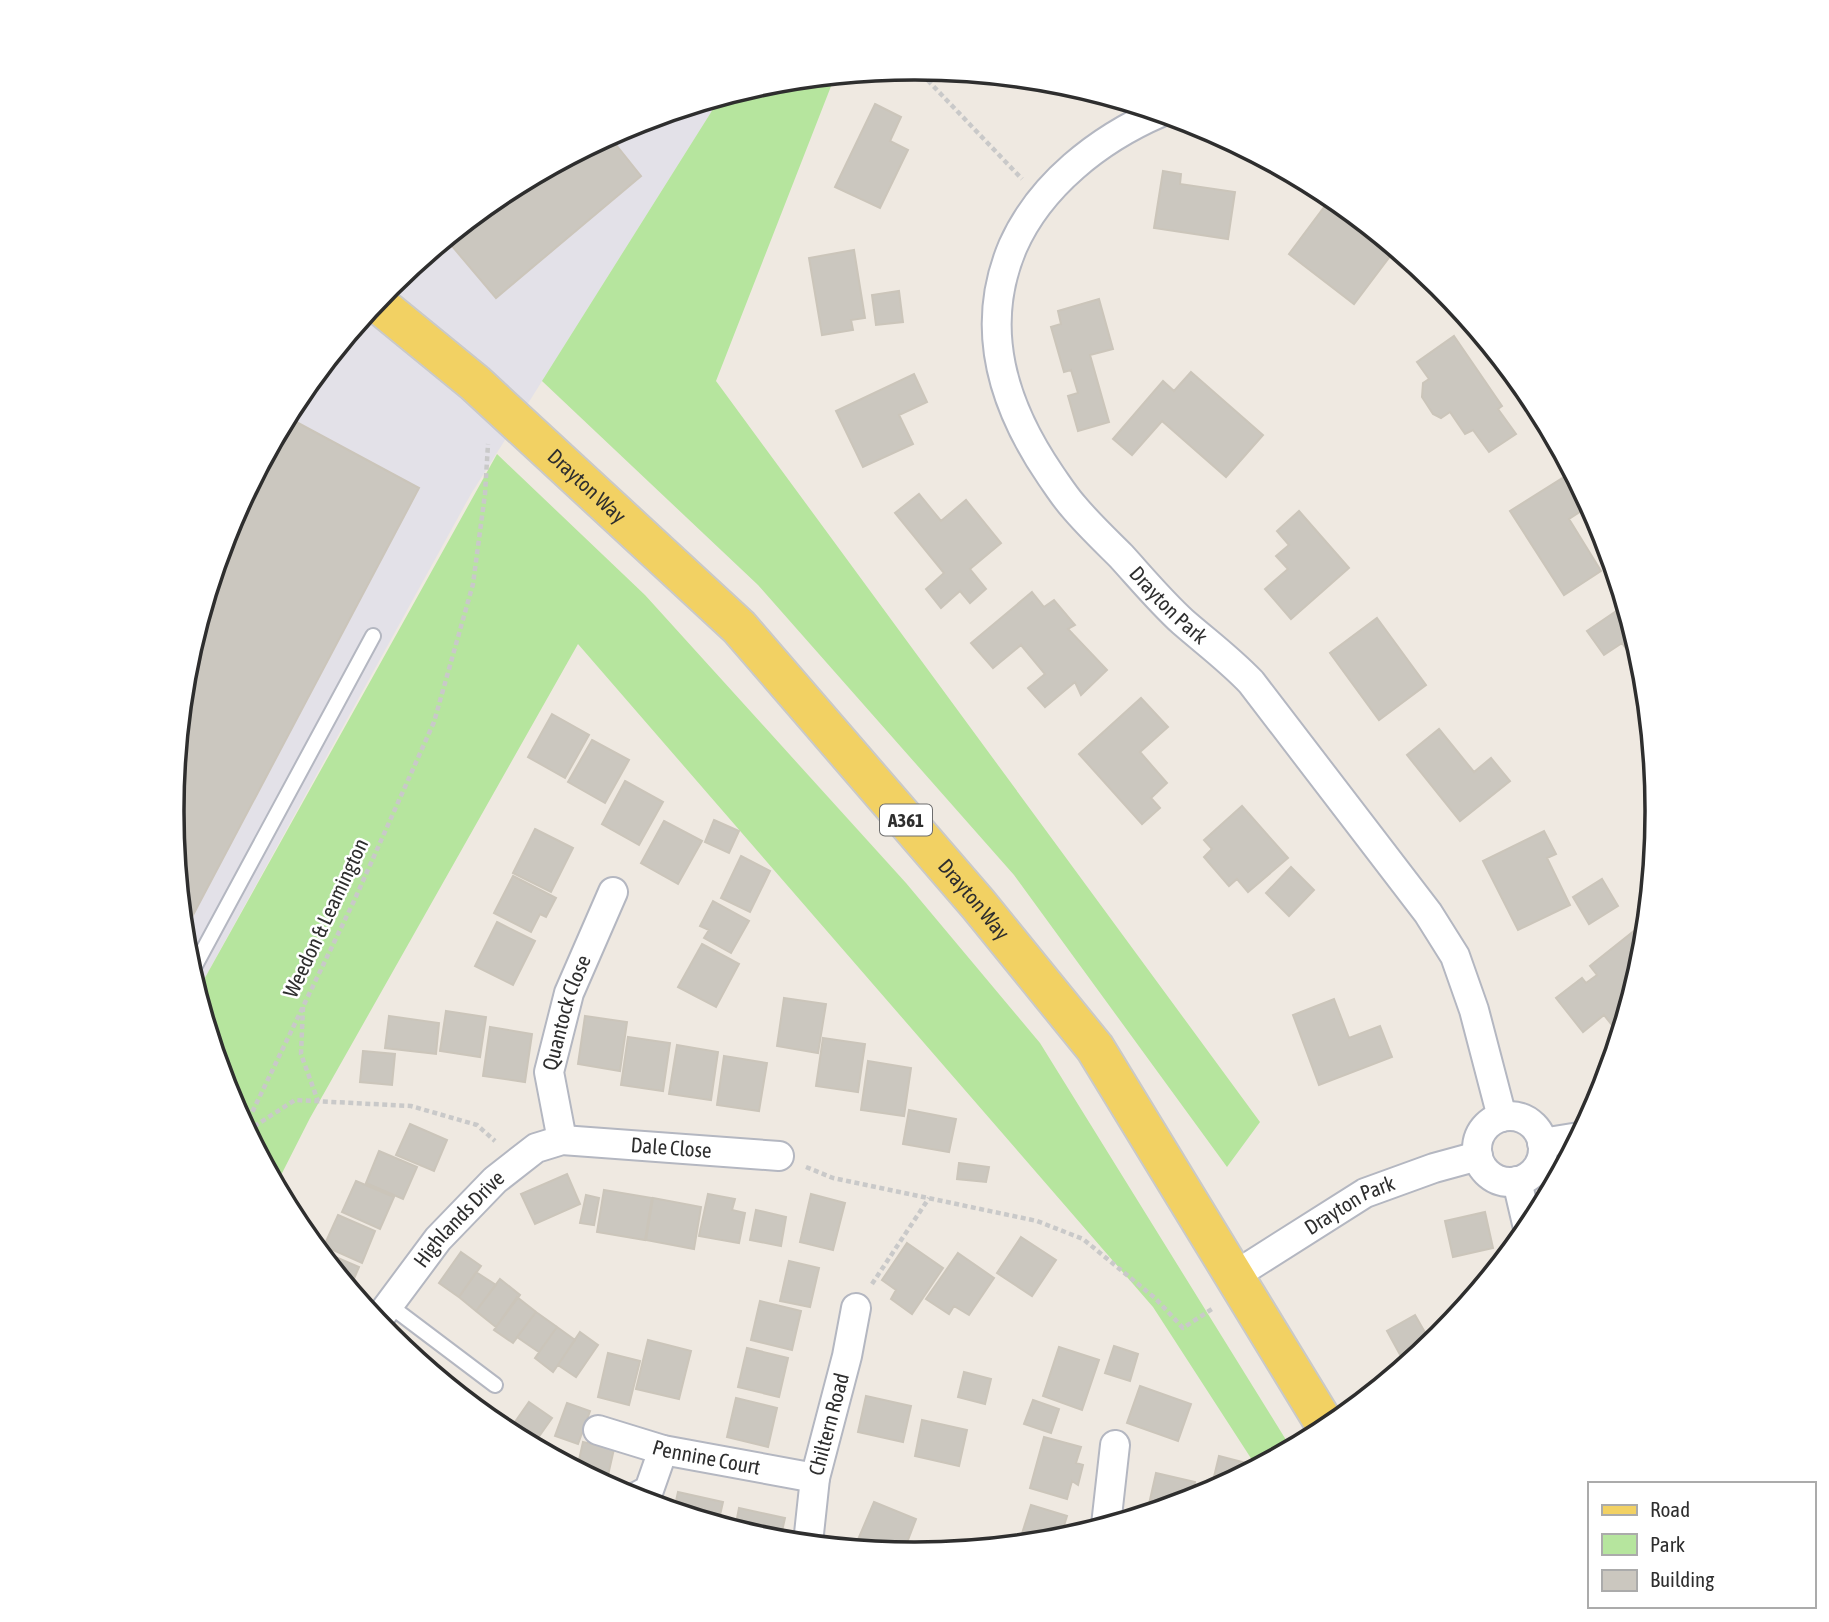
<svg xmlns="http://www.w3.org/2000/svg" width="1829" height="1622" viewBox="0 0 1829 1622" font-family="'Asap Condensed',sans-serif">
  <style>
    .industrial { fill: #e3e1e8 }
    .green { fill: #b6e59e }
    .building { fill: #cbc7bf; stroke: #cbc5ba; stroke-width: 2 }
    .lines { fill: none; stroke-linecap: round; stroke-linejoin: round }
    .lane-casing { stroke: #b4b7c1; stroke-width: 18 }
    .street-casing { stroke: #b4b7c1; stroke-width: 32 }
    .primary-casing { stroke: #c9c9c9; stroke-width: 42 }
    .path { stroke: #c9c9c9; stroke-width: 4.5; stroke-dasharray: 5 3.5; stroke-linecap: butt }
    .lane { stroke: #fff; stroke-width: 14 }
    .street { stroke: #fff; stroke-width: 28 }
    .primary { stroke: #f2d163; stroke-width: 38 }
    .labels { text-anchor: middle; stroke-width: 5; stroke-linejoin: round; paint-order: stroke }
    .shield { fill: #fff; stroke: #6d6d6d; stroke-width: 2 }
    .shield-label { font-size: 19px; font-weight: bold; fill: #2e2e2e }
    .street-label { font-size: 21px; fill: #2e2e2e; stroke: #fff }
    .rim { fill: none; stroke: #2e2e2e; stroke-width: 3.5 }
  </style>
  <rect width="100%" height="100%" fill="#efe9e1"/>
  <!-- industrial -->
  <path class="industrial" d="M720,98L471,494L197,992L186,955L172,811L186,666L228,526L297,398L390,286L502,193L631,125Z"/>
  <!-- green -->
  <path class="green" d="M835,76L716,381L1260,1122L1227,1167L1014,875L758,585L542,381L720,98L770,82Z
    M497,454L645,595L906,883L1040,1043L1291,1448L1256,1466L1153,1307L578,644L310,1118L276,1185L228,1095L197,992Z"/>
  <!-- building -->
  <path class="building" d="M875,104L901,117L890,141L908,150L880,208L835,187Z
    M609,136L641,176L496,298L446,239L502,193Z
    M1163,171L1181,174L1180,184L1235,192L1228,239L1154,228Z
    M1325,206L1391,255L1354,304L1289,254Z
    M854,250L865,318L851,320L853,330L822,335L809,258Z
    M899,291L903,322L876,325L872,295Z
    M1099,299L1113,349L1090,355L1109,422L1078,431L1068,396L1078,393L1071,370L1064,372L1051,327L1061,324L1058,311Z
    M1454,336L1502,406L1498,409L1516,434L1489,452L1473,430L1465,434L1450,412L1441,418L1433,414L1422,397L1423,383L1429,379L1417,362Z
    M1191,372L1263,435L1226,477L1162,421L1132,455L1113,439L1163,381L1174,391Z
    M914,374L927,402L899,415L913,444L863,467L836,411Z
    M287,417L419,488L184,932L172,811L186,666L228,526Z
    M1569,474L1589,506L1569,519L1601,571L1564,595L1510,511Z
    M919,494L941,521L966,500L1001,543L970,569L986,589L970,603L960,591L941,608L926,589L944,573L895,513Z
    M1299,511L1349,568L1291,619L1265,589L1288,569L1276,556L1289,545L1277,531Z
    M1032,592L1044,607L1054,600L1075,625L1068,629L1107,670L1081,695L1075,682L1045,707L1028,688L1045,674L1021,645L993,668L971,643Z
    M1625,605L1643,666L1644,674L1622,643L1604,655L1587,631Z
    M1377,618L1426,685L1379,720L1330,653Z
    M1141,698L1168,727L1140,752L1167,783L1151,798L1160,808L1142,824L1079,754Z
    M552,714L589,735L565,778L528,757Z
    M1439,729L1474,772L1491,758L1510,781L1460,821L1407,755Z
    M592,740L629,760L605,803L568,782Z
    M625,781L663,802L639,845L602,824Z
    M1242,806L1288,858L1248,892L1237,879L1229,886L1204,857L1212,849L1204,840Z
    M714,820L739,831L729,853L705,842Z
    M664,821L702,841L678,884L641,863Z
    M535,829L573,848L551,892L513,873Z
    M1544,831L1556,854L1547,858L1570,905L1518,930L1483,861Z
    M741,856L770,871L750,912L721,898Z
    M1291,867L1314,890L1289,916L1266,893Z
    M513,876L556,898L546,917L540,914L531,932L494,913Z
    M1602,879L1618,906L1589,924L1573,897Z
    M713,901L749,921L731,953L704,938L709,930L700,926Z
    M497,922L535,941L513,985L475,966Z
    M1634,931L1644,943L1643,956L1625,1015L1612,1025L1604,1015L1583,1032L1556,998L1582,978L1586,983L1597,975L1590,966Z
    M702,944L739,964L716,1007L678,987Z
    M784,998L826,1004L818,1053L777,1046Z
    M1334,999L1349,1038L1380,1026L1392,1057L1319,1085L1293,1015Z
    M446,1011L486,1017L480,1057L440,1051Z
    M389,1016L439,1023L436,1054L385,1048Z
    M585,1016L627,1022L620,1071L578,1064Z
    M490,1027L532,1034L525,1082L483,1076Z
    M628,1037L670,1043L663,1091L621,1085Z
    M823,1038L865,1044L858,1092L816,1086Z
    M677,1045L718,1052L711,1100L669,1094Z
    M363,1051L395,1054L392,1085L360,1082Z
    M724,1056L767,1063L759,1111L717,1105Z
    M868,1061L911,1068L904,1116L861,1110Z
    M909,1110L956,1119L949,1152L903,1144Z
    M410,1124L447,1140L434,1171L396,1155Z
    M379,1151L417,1167L403,1199L366,1183Z
    M959,1163L989,1167L986,1182L957,1179Z
    M567,1174L580,1204L535,1224L521,1194Z
    M356,1181L394,1197L380,1229L342,1212Z
    M604,1190L652,1198L645,1240L597,1232Z
    M708,1194L735,1199L732,1210L745,1213L739,1243L699,1236Z
    M811,1194L845,1203L833,1250L800,1242Z
    M586,1195L599,1198L594,1225L580,1223Z
    M653,1198L701,1207L694,1249L646,1240Z
    M756,1210L786,1217L781,1246L750,1240Z
    M1485,1212L1493,1248L1453,1257L1445,1221Z
    M338,1215L375,1231L362,1263L324,1246Z
    M1021,1237L1056,1260L1032,1296L997,1273Z
    M907,1243L943,1268L912,1314L891,1299L896,1290L882,1280Z
    M319,1250L359,1267L350,1288Z
    M461,1252L481,1266L459,1297L439,1283Z
    M958,1253L994,1278L969,1315L954,1306L949,1314L926,1299Z
    M789,1261L819,1268L810,1307L780,1301Z
    M476,1272L496,1285L476,1311L459,1297Z
    M500,1279L520,1295L496,1327L476,1311Z
    M517,1297L536,1312L513,1343L494,1330Z
    M760,1301L801,1311L792,1350L751,1340Z
    M536,1312L557,1327L539,1352L517,1337Z
    M1415,1315L1431,1343L1403,1360L1387,1331Z
    M557,1327L575,1340L553,1372L535,1358Z
    M580,1332L598,1345L576,1377L558,1365Z
    M648,1340L691,1351L679,1399L636,1389Z
    M1114,1346L1138,1354L1130,1381L1105,1373Z
    M1059,1347L1099,1360L1082,1410L1043,1396Z
    M747,1348L788,1358L779,1397L738,1387Z
    M608,1353L640,1361L629,1405L598,1397Z
    M964,1372L991,1379L985,1404L958,1397Z
    M1140,1386L1191,1404L1178,1441L1127,1423Z
    M866,1396L911,1406L903,1442L858,1432Z
    M736,1398L777,1408L768,1447L727,1437Z
    M1033,1400L1059,1409L1051,1433L1024,1424Z
    M529,1402L552,1418L533,1445L508,1432Z
    M567,1403L590,1411L578,1444L555,1436Z
    M922,1420L967,1430L959,1466L915,1456Z
    M1044,1437L1081,1447L1076,1463L1083,1465L1078,1485L1072,1481L1067,1499L1030,1488Z
    M583,1442L614,1449L606,1484L577,1469Z
    M1219,1456L1246,1463L1243,1473L1224,1484L1213,1481Z
    M1156,1473L1195,1482L1192,1499L1147,1513Z
    M678,1492L723,1502L718,1524L674,1510Z
    M874,1502L916,1519L903,1553L876,1550L857,1542Z
    M1031,1505L1067,1516L1062,1532L1069,1535L1068,1537L1019,1543Z
    M739,1508L785,1518L780,1540L735,1529Z"/>
  <g class="lines">
    <!-- lane casing -->
    <g class="lane-casing">
      <path id="lane" d="M191,973L373,636
        M389,1305L495,1385"/>
    </g>
    <!-- street casing -->
    <g class="street-casing">
      <g id="street">
        <path id="s1" d="M1159,113C1099,139 1040,185 1013,246C978,328 1003,406 1051,476C1058,486 1065,497 1073,506C1088,524 1105,540 1121,556C1141,578 1161,602 1183,622C1206,642 1229,659 1251,682L1428,913L1455,956L1474,1010L1502,1117"/>
        <circle cx="1510" cy="1149" r="33"/>
        <path id="s2" d="M562,1140L549,1072L569,993L613,892"/>
        <path d="M1542,1143L1579,1137"/>
        <path d="M1517,1181L1528,1228"/>
        <path id="s3" d="M1234,1276L1365,1193L1434,1168L1478,1156"/>
        <path id="s4" d="M377,1321L438,1239L495,1180L536,1148L562,1140L779,1156"/>
        <path id="s5" d="M598,1430L663,1450L815,1478"/>
        <path d="M634,1498L649,1490L663,1450"/>
        <path d="M1106,1525L1115,1445"/>
        <path id="s6" d="M808,1543L815,1478L847,1356L856,1308"/>
      </g>
    </g>
    <!-- primary casing -->
    <g class="primary-casing">
      <g id="primary">
        <path id="s7" d="M376,302L475,383L739,627L978,904L1095,1048L1327,1428"/>
      </g>
    </g>
    <!-- path -->
    <path class="path" d="M916,68L1022,179
      M303,1007L301,1054L318,1101
      M245,1127L354,901L434,722L473,584L485,494L488,444
      M247,1131L295,1100L411,1106L477,1125L495,1141
      M806,1167L833,1178L1037,1221L1083,1239L1155,1298L1183,1328L1212,1309
      M872,1284L929,1198"/>
    <!-- lane -->
    <use href="#lane" class="lane"/>
    <!-- street -->
    <use href="#street" class="street"/>
    <!-- primary -->
    <use href="#primary" class="primary"/>
  </g>
  <g class="labels">
    <!-- shield labels -->
    <rect class="shield" x="880" y="804.5" width="52" height="31" rx="5"/>
    <g class="shield-label">
      <text x="906" y="827">A361</text>
    </g>
    <!-- street labels -->
    <g class="street-label">
      <text dy="7" stroke="none"><textPath href="#s7" startOffset="280">Drayton Way</textPath></text>
      <text dy="7" stroke="none"><textPath href="#s1" startOffset="621">Drayton Park</textPath></text>
      <text dy="7" stroke="none"><textPath href="#s7" startOffset="847">Drayton Way</textPath></text>
      <text transform="translate(326 918) rotate(-65)" y="7">Weedon &amp; Leamington</text>
      <text dy="7" stroke="none"><textPath href="#s2" startOffset="131">Quantock Close</textPath></text>
      <text dy="7" stroke="none"><textPath href="#s4" startOffset="373">Dale Close</textPath></text>
      <text dy="7" stroke="none"><textPath href="#s3" startOffset="136">Drayton Park</textPath></text>
      <text dy="7" stroke="none"><textPath href="#s4" startOffset="131">Highlands Drive</textPath></text>
      <text dy="7" stroke="none"><textPath href="#s6" startOffset="121">Chiltern Road</textPath></text>
      <text dy="7" stroke="none"><textPath href="#s5" startOffset="112">Pennine Court</textPath></text>
    </g>
  </g>
  <!-- crop -->
  <path d="M0 0H1829V1622H0ZM914 80H915A730 730 0 0 1 1645 810V812A730 730 0 0 1 915 1542H914A730 730 0 0 1 184 812V810A730 730 0 0 1 914 80Z" fill="#fff" fill-rule="evenodd"/>
  <path class="rim" d="M914 80H915A730 730 0 0 1 1645 810V812A730 730 0 0 1 915 1542H914A730 730 0 0 1 184 812V810A730 730 0 0 1 914 80Z"/>
  <!-- legend -->
  <rect x="1588" y="1482" width="228" height="126" fill="#ffffff" stroke="#ababab" stroke-width="2"/>
  <rect x="1602" y="1505" width="35" height="10" fill="#f2d163" stroke="#ababab" stroke-width="2"/>
  <text x="1650" y="1517" font-size="21" fill="#2e2e2e">Road</text>
  <rect x="1602" y="1534" width="35" height="21" fill="#b6e59e" stroke="#ababab" stroke-width="2"/>
  <text x="1650" y="1552" font-size="21" fill="#2e2e2e">Park</text>
  <rect x="1602" y="1570" width="35" height="21" fill="#cbc7bf" stroke="#ababab" stroke-width="2"/>
  <text x="1650" y="1587" font-size="21" fill="#2e2e2e">Building</text>
</svg>
